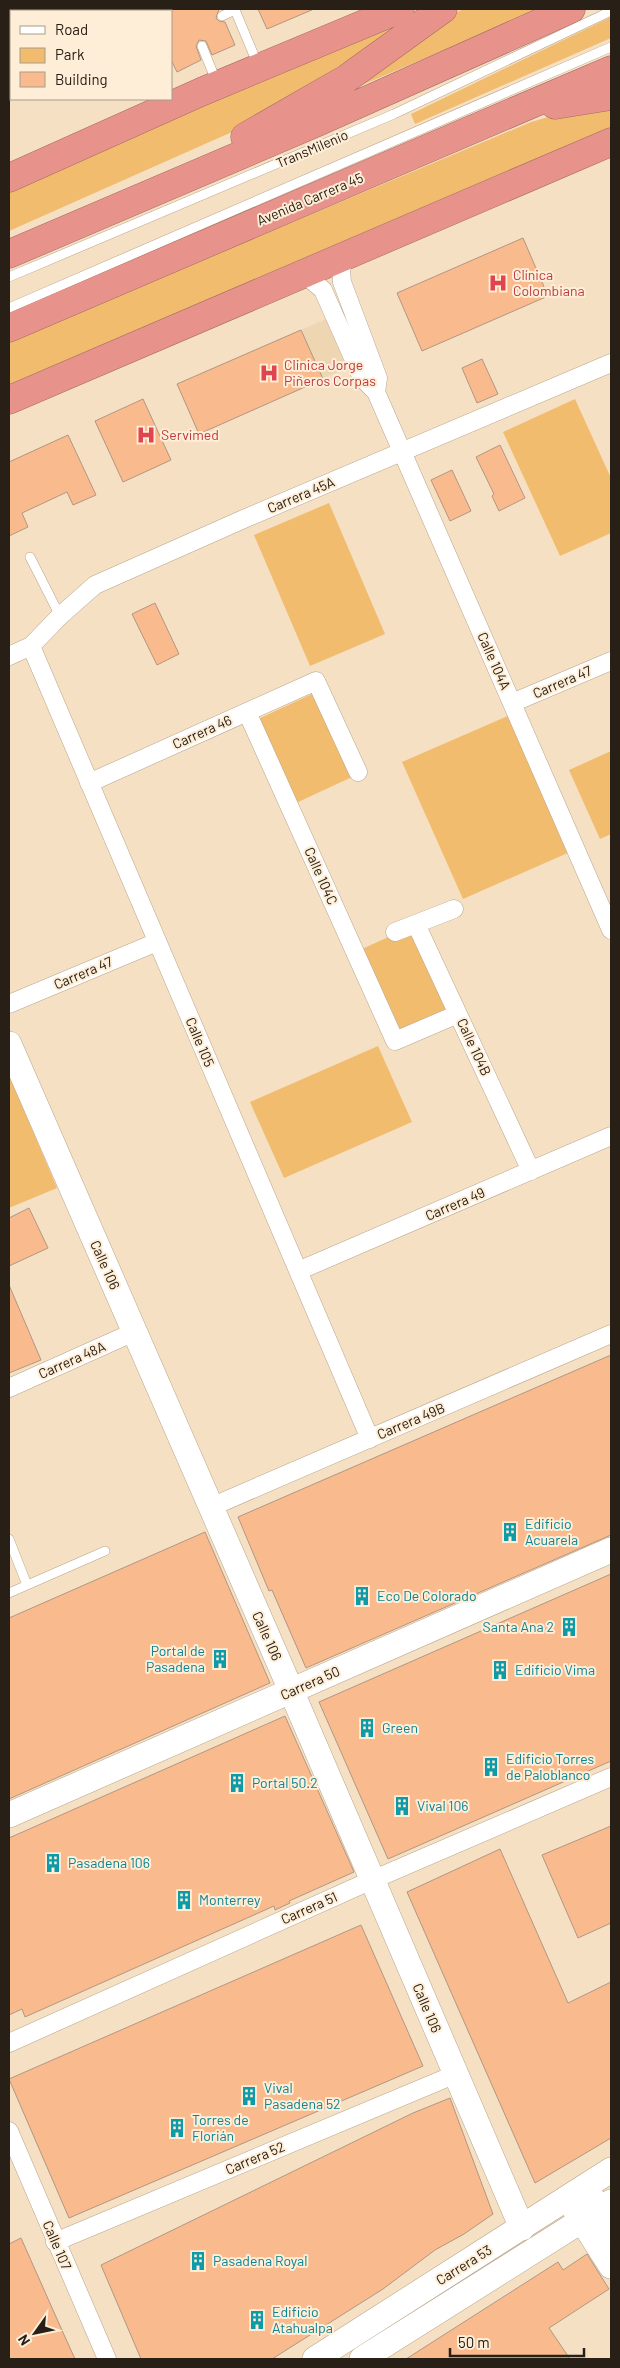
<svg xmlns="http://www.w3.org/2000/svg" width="620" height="2368" viewBox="0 0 620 2368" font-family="Barlow,sans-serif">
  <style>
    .built { fill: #efd6b3 }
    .green { fill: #f1bc6e }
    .building { fill: #f9bb8d; stroke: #b29682 }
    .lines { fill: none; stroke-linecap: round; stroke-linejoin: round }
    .lane-casing { stroke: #b9a58a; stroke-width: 10 }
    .street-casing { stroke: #b9a58a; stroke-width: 19 }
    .secondary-casing { stroke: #b9a58a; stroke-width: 26 }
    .highway-casing { stroke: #a46b63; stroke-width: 29 }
    .lane { stroke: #fff; stroke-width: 9 }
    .street { stroke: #fff; stroke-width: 18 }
    .secondary { stroke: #fff; stroke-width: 25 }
    .highway { stroke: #e7938c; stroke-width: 28 }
    .labels { text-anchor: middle; stroke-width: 4; stroke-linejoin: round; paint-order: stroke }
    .street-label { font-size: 14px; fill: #282016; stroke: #ffeed7 }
    .health-label { font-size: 14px; fill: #be3a42; stroke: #ffeed7; text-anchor: start }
    .culture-label { font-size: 14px; fill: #0d838f; stroke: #ffeed7; text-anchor: start }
  </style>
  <rect width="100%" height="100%" fill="#f5e0c4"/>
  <!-- built -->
  <path class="built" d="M326,319L347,368L199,434L177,384Z"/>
  <!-- green -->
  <path class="green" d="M463,9H541L350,90L447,18Z
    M425,10L250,124L9,231V188Z
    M611,17V38L415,124L411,114Z
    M611,106V133L9,391V341L531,122L562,113Z
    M575,399L611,478V533L560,556L503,432Z
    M329,503L385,634L310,666L254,535Z
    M312,694L352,777L296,803L256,720Z
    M510,715L570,852L463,899L402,762Z
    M611,751V834L600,839L569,770Z
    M415,925L454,1008L400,1032L362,949Z
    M378,1046L412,1122L284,1178L250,1102Z
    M9,1075L57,1188L9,1208Z"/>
  <!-- building -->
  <path class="building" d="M171,9H219L216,18L219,21L225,22L235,45L212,55L206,41L199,40L196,46L201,60L177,72L171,60Z
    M258,9H314L267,29Z
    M523,238L548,296L422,351L397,293Z
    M301,330L323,379L199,434L177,384Z
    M482,359L498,394L477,403L462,368Z
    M143,399L171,460L123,482L95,421Z
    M68,435L96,495L73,505L67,492L22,513L28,527L9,536V462Z
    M500,445L525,498L499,511L492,496L494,494L476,457Z
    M452,470L471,511L450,521L431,480Z
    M155,603L179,654L157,665L132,614Z
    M29,1208L48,1248L9,1266V1218Z
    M9,1285L41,1360L9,1373Z
    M611,1355V1535L306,1668L272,1590L269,1591L238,1517Z
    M205,1532L270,1683L9,1799V1618Z
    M611,1574V1761L388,1859L319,1702Z
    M285,1716L354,1872L289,1901L290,1903L275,1910L274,1906L25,2017L22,2009L9,2015V1838Z
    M611,1826V1923L578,1938L542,1855Z
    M500,1849L568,2003L611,1982V2138L535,2183L407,1892Z
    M361,1925L423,2066L69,2218L9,2079Z
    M450,2098L493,2214L464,2234L435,2250L383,2289L272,2359H141L101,2265L413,2113Z
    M21,2238L65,2337L75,2359H9V2244Z
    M587,2254L609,2289L549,2328L570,2359H406L558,2262L563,2270Z"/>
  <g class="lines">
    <!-- lane casing -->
    <g class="lane-casing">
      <path id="lane" d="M222,16L235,10L258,65
        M202,46L217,83
        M9,277L394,114L611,11
        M9,308L611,47
        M30,557L60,616
        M9,1539L27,1585
        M9,1593L105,1551"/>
    </g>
    <!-- street casing -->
    <g class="street-casing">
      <path id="street" d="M345,255L341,271L342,282L378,378L376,392
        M303,273L323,290L362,378L376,392L611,930
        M31,646L370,1439
        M9,656L31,646L60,616L95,585L246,518L611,363
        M512,703L611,661
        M247,712L395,1041L458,1014
        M89,783L316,681L358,772
        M416,924L531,1171
        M395,932L454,909
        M9,1004L157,942
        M298,1271L611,1136
        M9,1388L134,1332
        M211,1507L611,1334
        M9,2043L363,1884L611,1777
        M9,2131L107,2359
        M55,2242L456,2074"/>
    </g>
    <!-- secondary casing -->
    <g class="secondary-casing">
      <path id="secondary" d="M9,1044L287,1681L522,2228
        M9,1815L611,1550
        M591,2196L611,2228
        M574,2208L611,2266
        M315,2359L611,2170
        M362,2359L611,2202"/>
    </g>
    <!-- highway casing -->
    <g class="highway-casing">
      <path id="highway" d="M555,105L611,96
        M245,137L346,79L443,9
        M9,178L201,92L400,9
        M9,254L318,122L571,9
        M9,328L611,70
        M9,400L611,142"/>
    </g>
    <!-- lane -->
    <use href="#lane" class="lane"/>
    <!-- street -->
    <use href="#street" class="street"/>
    <!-- secondary -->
    <use href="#secondary" class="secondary"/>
    <!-- highway -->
    <use href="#highway" class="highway"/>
  </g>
  <!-- icons -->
  <defs>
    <g id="hospital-bare" transform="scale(1.5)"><path d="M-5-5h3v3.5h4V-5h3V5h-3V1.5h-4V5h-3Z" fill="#e0444e" stroke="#ffeed7" stroke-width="2.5" paint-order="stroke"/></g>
    <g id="building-bare" transform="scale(1.5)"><path d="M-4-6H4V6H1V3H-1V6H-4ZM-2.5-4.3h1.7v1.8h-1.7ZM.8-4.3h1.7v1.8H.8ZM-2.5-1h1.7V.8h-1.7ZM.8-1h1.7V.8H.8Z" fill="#0f9aa8" stroke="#ffeed7" stroke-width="2.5" paint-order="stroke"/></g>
  </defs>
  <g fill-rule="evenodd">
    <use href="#hospital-bare" x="498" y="283"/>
    <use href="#hospital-bare" x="269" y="373"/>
    <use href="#hospital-bare" x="146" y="435"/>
    <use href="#building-bare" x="510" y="1532"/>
    <use href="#building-bare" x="362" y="1596"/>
    <use href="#building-bare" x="569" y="1627"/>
    <use href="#building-bare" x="220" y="1659"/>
    <use href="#building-bare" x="500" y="1670"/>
    <use href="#building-bare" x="367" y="1728"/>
    <use href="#building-bare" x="491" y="1767"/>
    <use href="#building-bare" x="237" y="1783"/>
    <use href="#building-bare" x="402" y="1806"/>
    <use href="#building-bare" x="53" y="1863"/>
    <use href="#building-bare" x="184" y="1900"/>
    <use href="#building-bare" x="249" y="2096"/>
    <use href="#building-bare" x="177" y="2128"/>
    <use href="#building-bare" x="198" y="2261"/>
    <use href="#building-bare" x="257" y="2320"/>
  </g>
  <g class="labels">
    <!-- street labels -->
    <g class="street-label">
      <text transform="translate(312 149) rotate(-23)" y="5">TransMilenio</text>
      <text transform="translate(310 199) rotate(-23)" y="5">Avenida Carrera 45</text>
      <text transform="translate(301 495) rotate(-23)" y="5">Carrera 45A</text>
      <text transform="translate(494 661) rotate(66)" y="5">Calle 104A</text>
      <text transform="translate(562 682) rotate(-23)" y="5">Carrera 47</text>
      <text transform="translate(202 732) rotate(-24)" y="5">Carrera 46</text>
      <text transform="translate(321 876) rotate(66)" y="5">Calle 104C</text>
      <text transform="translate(83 973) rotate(-23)" y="5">Carrera 47</text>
      <text transform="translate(200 1042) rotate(67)" y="5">Calle 105</text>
      <text transform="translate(474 1047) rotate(65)" y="5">Calle 104B</text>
      <text transform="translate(455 1204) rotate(-23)" y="5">Carrera 49</text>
      <text transform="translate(105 1265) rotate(66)" y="5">Calle 106</text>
      <text transform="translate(72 1360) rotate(-24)" y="5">Carrera 48A</text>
      <text transform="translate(411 1421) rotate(-23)" y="5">Carrera 49B</text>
      <text transform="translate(267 1636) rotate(66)" y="5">Calle 106</text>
      <text transform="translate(310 1683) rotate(-24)" y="5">Carrera 50</text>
      <text transform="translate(309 1908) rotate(-24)" y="5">Carrera 51</text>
      <text transform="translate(427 2008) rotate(67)" y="5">Calle 106</text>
      <text transform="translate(255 2158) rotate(-23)" y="5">Carrera 52</text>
      <text transform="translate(57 2245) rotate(67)" y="5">Calle 107</text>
      <text transform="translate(464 2265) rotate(-32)" y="5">Carrera 53</text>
    </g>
    <!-- health labels -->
    <g class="health-label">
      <text x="513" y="280">Clínica<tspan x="513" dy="16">Colombiana</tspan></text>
      <text x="284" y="370">Clinica Jorge<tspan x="284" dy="16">Piñeros Corpas</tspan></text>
      <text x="161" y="440">Servimed</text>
    </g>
    <!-- culture labels -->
    <g class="culture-label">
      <text x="525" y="1529">Edificio<tspan x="525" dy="16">Acuarela</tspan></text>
      <text x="377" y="1601">Eco De Colorado</text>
      <text x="554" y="1632" text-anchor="end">Santa Ana 2</text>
      <text x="205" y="1656" text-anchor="end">Portal de<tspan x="205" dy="16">Pasadena</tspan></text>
      <text x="515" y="1675">Edificio Vima</text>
      <text x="382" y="1733">Green</text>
      <text x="506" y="1764">Edificio Torres<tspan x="506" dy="16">de Paloblanco</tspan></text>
      <text x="252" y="1788">Portal 50.2</text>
      <text x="417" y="1811">Vival 106</text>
      <text x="68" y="1868">Pasadena 106</text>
      <text x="199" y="1905">Monterrey</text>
      <text x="264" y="2093">Vival<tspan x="264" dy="16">Pasadena 52</tspan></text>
      <text x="192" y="2125">Torres de<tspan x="192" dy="16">Florián</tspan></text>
      <text x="213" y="2266">Pasadena Royal</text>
      <text x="272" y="2317">Edificio<tspan x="272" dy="16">Atahualpa</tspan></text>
    </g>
  </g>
  <!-- border -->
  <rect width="620" height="2368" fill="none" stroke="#282016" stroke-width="20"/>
  <!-- legend -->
  <rect x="10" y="10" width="162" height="90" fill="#ffeed7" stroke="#a99c8a"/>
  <rect x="20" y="26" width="25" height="8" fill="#ffffff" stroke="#a99c8a"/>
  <text x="55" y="35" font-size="15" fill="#282016">Road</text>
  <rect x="20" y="48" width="25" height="15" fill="#f1bc6e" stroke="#a99c8a"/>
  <text x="55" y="60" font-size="15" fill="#282016">Park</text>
  <rect x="20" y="72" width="25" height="15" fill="#f9bb8d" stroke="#a99c8a"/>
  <text x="55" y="85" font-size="15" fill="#282016">Building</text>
  <!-- north arrow -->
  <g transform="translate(35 2333) rotate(237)" stroke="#ffeed7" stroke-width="4" paint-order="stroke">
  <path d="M0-4L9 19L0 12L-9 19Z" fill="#282016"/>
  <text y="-8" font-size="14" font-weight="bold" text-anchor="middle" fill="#282016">N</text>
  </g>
  <!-- scale -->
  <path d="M450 2348v8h134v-8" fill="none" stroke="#282016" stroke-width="2.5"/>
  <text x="458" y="2348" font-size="15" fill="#282016" stroke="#ffeed7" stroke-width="4" paint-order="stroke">50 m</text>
</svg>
